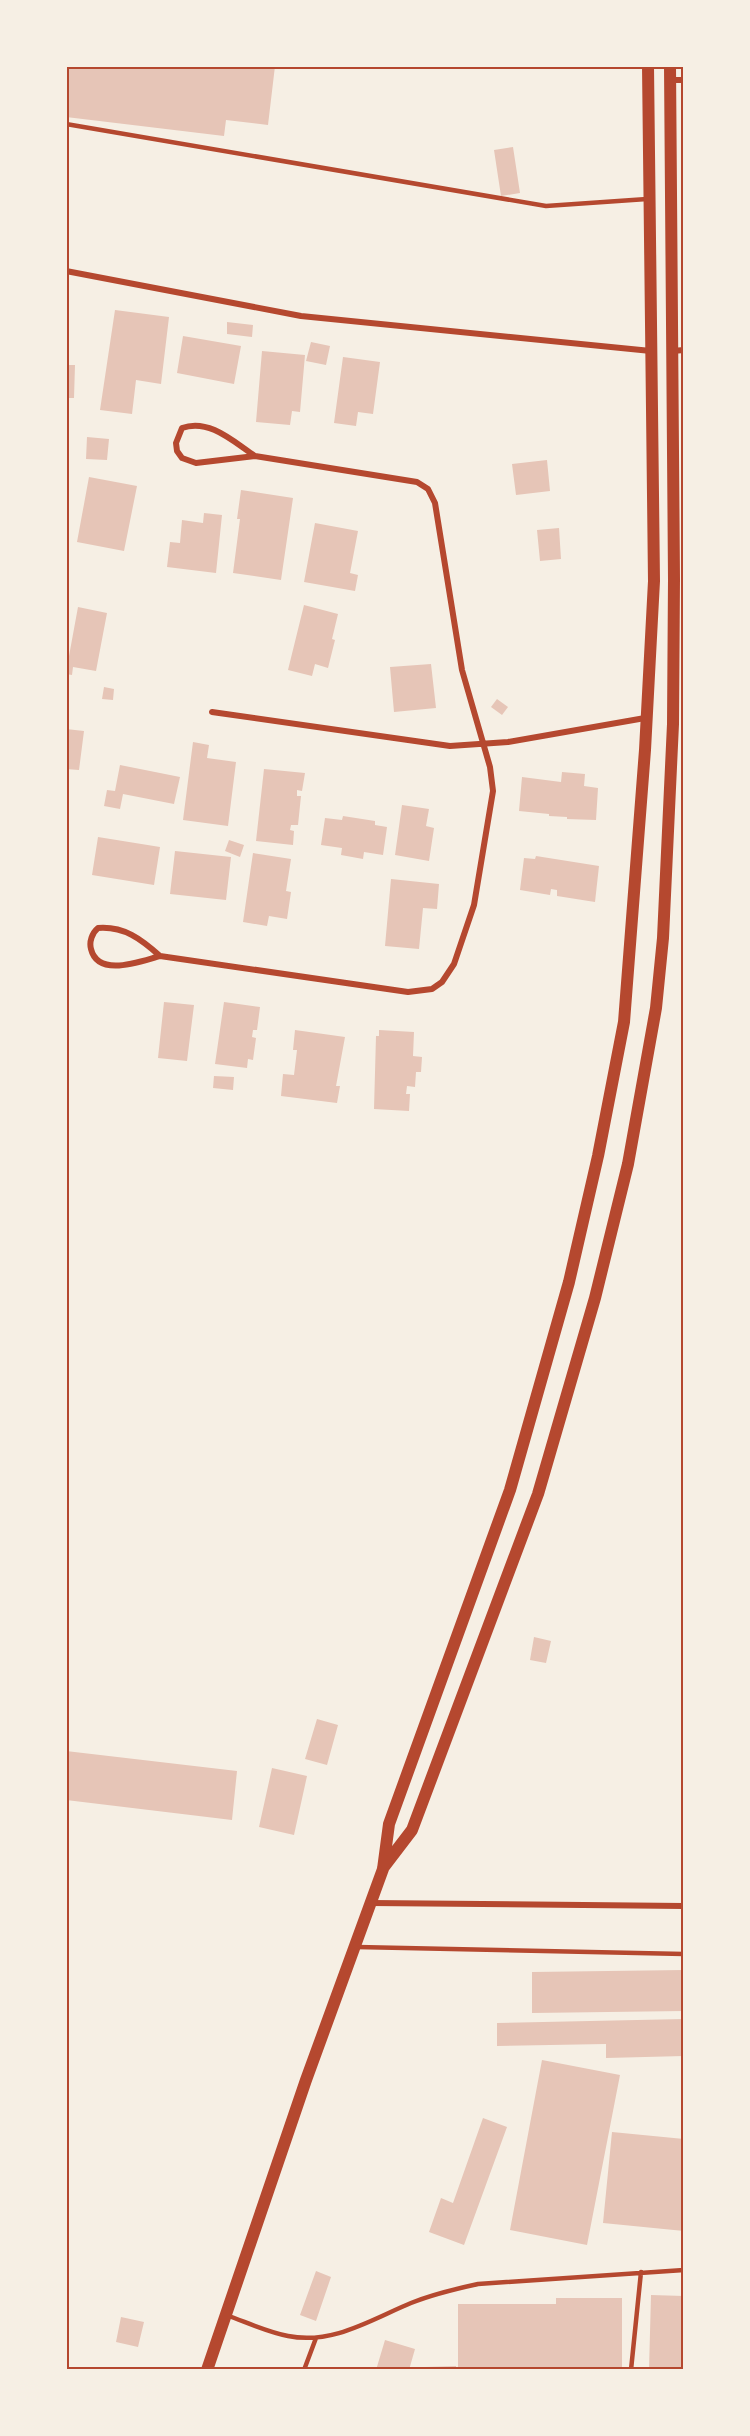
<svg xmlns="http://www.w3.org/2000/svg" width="750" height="2436" viewBox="0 0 750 2436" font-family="'Fira Sans',sans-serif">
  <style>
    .building { fill: #e6c5b7 }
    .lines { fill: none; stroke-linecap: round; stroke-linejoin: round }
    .service { stroke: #b5482f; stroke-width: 4.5 }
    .minor { stroke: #b5482f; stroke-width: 6 }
    .secondary { stroke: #b5482f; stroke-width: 12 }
    .neatline { fill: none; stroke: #b5482f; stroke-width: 2 }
  </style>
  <rect width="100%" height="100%" fill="#f6efe4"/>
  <!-- building -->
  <path class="building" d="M66,66H275L268,125L226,120L224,136L66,117Z
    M513,147L520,193L501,196L494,150Z
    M115,310L169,317L161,384L136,380L132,414L100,410Z
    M227,322L253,325L252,337L227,334Z
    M183,336L241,346L234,384L177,373Z
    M311,342L330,346L326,365L306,361Z
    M262,351L305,355L300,412L292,411L290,425L256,422Z
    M343,357L380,362L373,414L358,412L356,426L334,423Z
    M66,365H75L74,398H66Z
    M87,437L109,439L107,460L86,459Z
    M547,460L550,491L516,495L512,464Z
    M89,477L137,486L124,551L77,542Z
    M241,490L293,498L281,580L233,573L240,519H237Z
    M204,513L222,515L216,573L167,567L170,542L180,543L182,520L203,523Z
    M315,523L358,531L350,573L358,575L355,591L304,582Z
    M559,528L561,559L540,561L537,530Z
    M304,605L338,614L332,639L335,640L328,668L315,664L312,676L288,670Z
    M78,607L107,613L96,671L73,667L72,675L66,674V655L69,656Z
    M431,664L436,708L394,712L390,667Z
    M104,687L114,689L113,700L102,699Z
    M497,699L508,707L502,715L491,707Z
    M66,729L84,731L79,770L66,769Z
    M193,742L209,745L207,758L236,762L228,826L183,820Z
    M120,765L180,777L174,804L123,794L120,809L104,806L107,790L115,791Z
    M264,769L305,773L302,791L297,790V796H301L298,825H291L290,830L294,831L293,845L256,841Z
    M562,772L585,774L584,786L598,788L596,820L567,819V817L549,816V814L519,811L522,777L561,782Z
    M402,805L429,809L426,826L434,828L429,861L395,855Z
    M343,816L375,821V825L387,827L383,855L364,852L363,859L341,855L342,848L321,845L325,818L342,820Z
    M98,837L160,847L154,885L92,875Z
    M229,840L244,845L240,857L225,851Z
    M175,851L231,857L226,900L170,894Z
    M253,853L291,859L286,891L291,892L287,919L269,916L267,926L243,922Z
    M536,856L599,866L595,902L557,896V890L551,889L550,895L520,890L524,858L535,859Z
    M391,879L439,884L437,909L423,908L419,949L385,946Z
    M164,1002L194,1005L187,1061L158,1058Z
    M224,1002L260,1007L257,1030H253L252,1037L256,1038L253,1060L248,1059L247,1068L215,1064Z
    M295,1030L345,1037L336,1086H340L337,1103L281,1096L283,1074L294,1075L297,1050H293Z
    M379,1030L414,1032L413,1056L422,1057L421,1072H416L415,1087L407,1086L406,1094H410L409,1111L374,1109L376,1036H379Z
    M214,1076L234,1077L233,1090L213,1088Z
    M534,1637L551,1641L546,1663L530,1660Z
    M317,1719L338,1725L327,1765L305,1759Z
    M66,1751L237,1771L232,1820L66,1800Z
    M272,1768L307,1776L294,1835L259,1827Z
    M684,1970V2011L532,2013V1972Z
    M684,2019V2056L606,2058V2044L497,2046V2023Z
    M542,2060L620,2075L587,2245L510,2230Z
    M483,2118L507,2127L464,2245L429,2232L441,2198L453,2203Z
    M612,2132L684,2139V2231L603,2223Z
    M316,2271L331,2277L316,2321L300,2315Z
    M651,2295L684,2296V2370H649Z
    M556,2298H622V2370H458V2304H556Z
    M121,2317L144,2322L138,2347L116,2342Z
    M385,2340L415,2349L409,2370H376Z
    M456,2366V2370H425V2367Z"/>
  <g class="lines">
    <!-- service -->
    <path class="service" d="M66,124L546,206L647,199
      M357,1947L684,1954
      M226,2315C246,2322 267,2332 288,2336C333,2345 372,2319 411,2303C433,2294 455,2289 478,2284L684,2270
      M304,2370L316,2338
      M631,2370L641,2272"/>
    <!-- minor -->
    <path class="minor" d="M670,80H684
      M66,271L301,316L651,351
      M672,351L684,350
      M212,712L450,746L508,742L645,718
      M160,956C141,939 124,926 98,928C92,933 89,942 91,949C98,978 141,961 160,956L408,992L432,989L442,982L454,964L474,905L493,791L490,767L462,670L435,503L428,489L417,482L255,456L196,463L182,458L177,451L176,443L182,428C209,418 234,442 255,456
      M371,1903L684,1906"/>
    <!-- secondary -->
    <path class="secondary" d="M383,1868L412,1830L538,1494L595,1298L628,1164L656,1008L663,938L673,724L674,579L670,66
      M207,2370L306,2080L383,1869L389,1824L510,1490L569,1282L598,1156L624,1022L645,750L654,581L648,66"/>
  </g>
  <!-- border -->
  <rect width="750" height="2436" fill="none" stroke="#f6efe4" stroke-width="135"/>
  <rect x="68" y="68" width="614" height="2300" class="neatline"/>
</svg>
